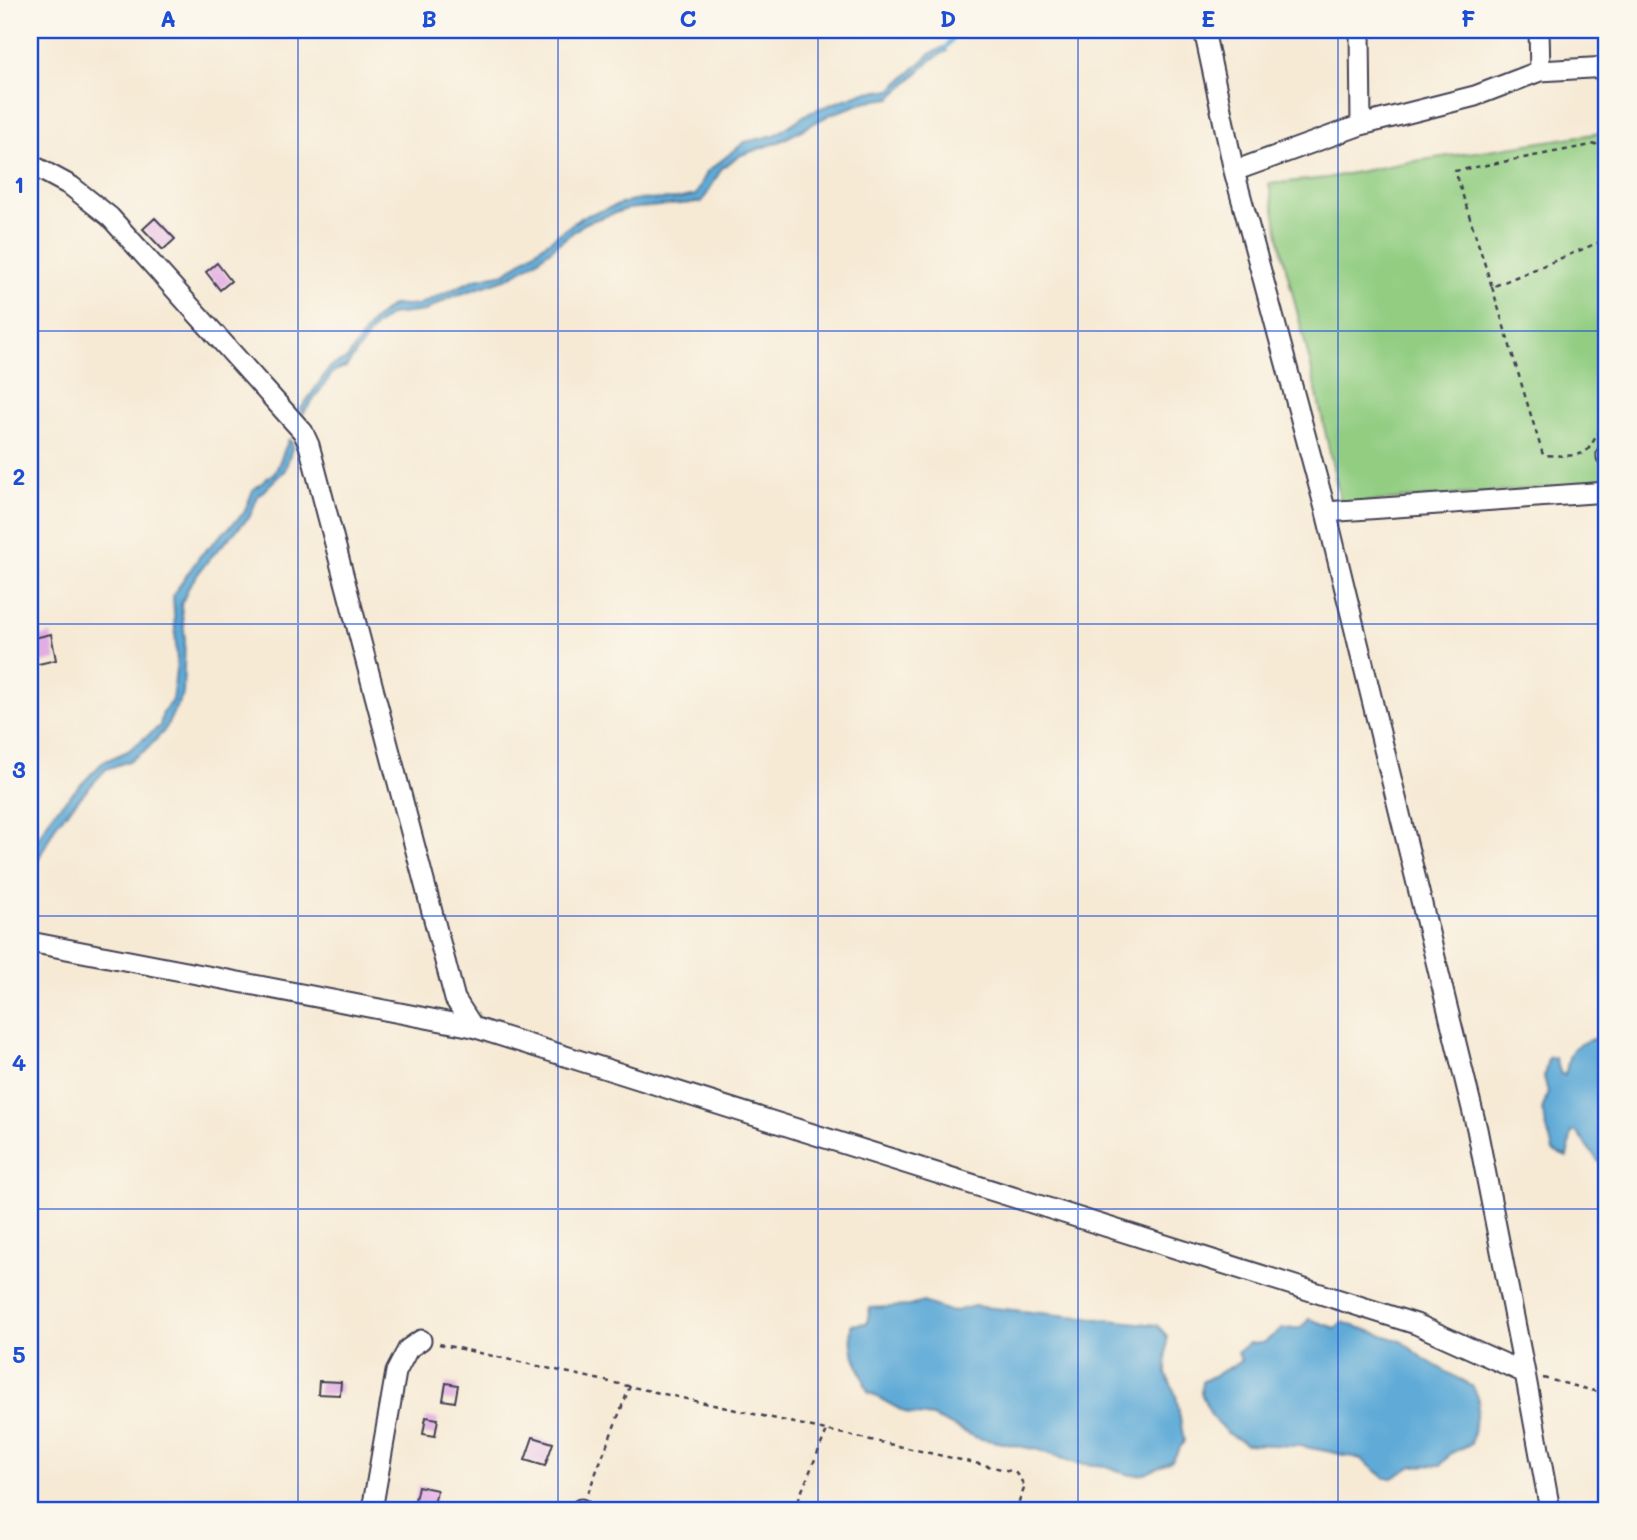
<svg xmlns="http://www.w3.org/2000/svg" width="1637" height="1540" viewBox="0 0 1637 1540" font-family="Mali,sans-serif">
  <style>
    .green { fill: #92cd82; stroke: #5a785e; stroke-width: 2 }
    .water { fill: #5faad7; stroke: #406689; stroke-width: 2 }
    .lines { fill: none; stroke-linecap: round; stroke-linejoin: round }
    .stream { stroke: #5faad7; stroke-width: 4.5 }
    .building { fill: #e2ade3 }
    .minor-casing { stroke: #424052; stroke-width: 23 }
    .path { stroke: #424052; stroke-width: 2.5; stroke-dasharray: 5 5; stroke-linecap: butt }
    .minor { stroke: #fff; stroke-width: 19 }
    .grid { fill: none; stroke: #1d4ed8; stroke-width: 2; stroke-opacity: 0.55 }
    .neatline { fill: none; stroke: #1d4ed8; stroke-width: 2.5 }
    .grid-label { font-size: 23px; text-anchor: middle; font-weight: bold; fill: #1d4ed8 }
  </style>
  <rect width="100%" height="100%" fill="#fbf7ec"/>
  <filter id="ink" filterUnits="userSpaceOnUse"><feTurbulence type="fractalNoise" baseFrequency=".0143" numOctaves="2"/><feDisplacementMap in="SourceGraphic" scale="14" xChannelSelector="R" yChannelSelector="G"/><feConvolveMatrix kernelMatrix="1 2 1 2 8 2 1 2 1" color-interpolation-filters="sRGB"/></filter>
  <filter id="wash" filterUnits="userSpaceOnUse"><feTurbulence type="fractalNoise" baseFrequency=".00686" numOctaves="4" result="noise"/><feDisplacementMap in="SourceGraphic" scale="28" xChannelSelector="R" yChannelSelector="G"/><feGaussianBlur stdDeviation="1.57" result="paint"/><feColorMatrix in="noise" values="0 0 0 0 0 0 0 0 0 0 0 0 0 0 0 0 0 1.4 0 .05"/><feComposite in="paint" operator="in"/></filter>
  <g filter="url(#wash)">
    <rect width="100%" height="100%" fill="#f6ead5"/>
    <!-- green -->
    <path class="green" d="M1607,132V483L1341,504L1310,362L1283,256L1269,184L1327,178L1409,162Z"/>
    <!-- water -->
    <path class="water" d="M944,47L947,51L931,60L891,98L868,101L829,115L779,142L741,155L722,168L702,202L627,209L585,223L532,264L508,278L449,298L425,311L390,315L375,327L346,367L334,371L303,414L300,410L331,366L347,359L372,322L392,305H418L476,279L505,273L582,217L633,200L676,199L696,195L707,172L745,142L775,135L810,112L865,92L891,90L930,54Z
      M289,439L293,445L285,470L258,496L250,516L209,559L189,586L181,605L185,638L183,694L164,731L147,749L129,761L106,769L57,823L30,875V852L53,813L103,762L128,751L160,726L163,712L172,701L177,662L173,595L200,556L244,513L253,490L276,471Z
      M1600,1037H1607L1606,1164L1599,1162L1576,1132H1572L1567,1157L1553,1151L1542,1110L1548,1092L1544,1077L1548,1058L1555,1057L1561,1074L1565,1075C1572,1048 1567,1047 1600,1037Z
      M923,1302L952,1312L974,1306L1157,1325L1167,1336L1166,1374L1176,1395L1184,1441L1172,1461L1145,1474L1130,1475L1106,1466L1075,1463L1039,1450L977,1438L933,1417L908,1414L868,1392L852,1348L851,1325L867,1323L870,1308L909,1306Z
      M1309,1319L1335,1328L1342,1322L1401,1341L1426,1360L1473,1387L1479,1400L1471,1444L1451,1453L1441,1465L1413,1466L1393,1478H1385L1361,1459L1331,1452L1300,1446L1246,1444L1226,1432L1211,1415L1201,1393L1202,1382L1238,1363L1241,1360L1237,1353L1249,1343H1263L1282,1329L1301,1328Z"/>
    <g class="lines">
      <!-- stream -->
      <path class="stream" d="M943,51L959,30"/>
    </g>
    <g id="blocks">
      <!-- building -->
      <path class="building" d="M155,218L175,239L163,250L143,229Z
        M217,263L231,281L220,290L206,272Z
        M51,634L56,660L34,665L30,639Z
        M319,1381L341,1382L340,1395L318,1394Z
        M446,1383L458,1385L455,1402L443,1400Z
        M426,1417L438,1419L435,1436L423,1434Z
        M533,1437L553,1443L545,1466L525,1460Z
        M418,1486L437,1490L433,1510H413Z"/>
    </g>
  </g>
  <g filter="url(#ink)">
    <use href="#blocks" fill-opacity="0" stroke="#424052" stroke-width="2"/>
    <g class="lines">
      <!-- minor casing -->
      <g class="minor-casing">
        <path id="minor" d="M1204,30L1234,171L1326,512L1477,1129L1525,1373
          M1360,30L1361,125
          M1539,30L1540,71
          M30,164L71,186L110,217L303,432L309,445L455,999L473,1027
          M1234,171L1361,125L1475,96L1540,71L1607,67
          M1607,454V457
          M1326,512L1607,492
          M30,942L473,1027L1416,1324L1525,1373L1550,1510
          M372,1510L396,1372L408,1349L421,1340
          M581,1510V1509"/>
      </g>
      <!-- path -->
      <path class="path" d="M1607,142L1455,171L1492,287L1607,239
        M1492,287L1543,455C1554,455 1582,459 1589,448C1595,439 1597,433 1607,426
        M439,1344L1015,1472L1025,1486L1016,1510
        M1543,1378L1607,1394
        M588,1493L630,1386
        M794,1510L827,1430"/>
      <!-- minor -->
      <use href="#minor" class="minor"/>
    </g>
  </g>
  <!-- grid -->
  <path class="grid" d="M298,30V1510M558,30V1510M818,30V1510M1078,30V1510M1338,30V1510M30,331H1607M30,624H1607M30,916H1607M30,1209H1607"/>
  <!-- margin -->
  <rect width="1637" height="1540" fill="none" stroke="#fbf7ec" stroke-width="77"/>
  <rect x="38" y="38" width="1560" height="1464" class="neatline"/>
  <g class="grid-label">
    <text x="168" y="27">A</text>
    <text x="429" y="27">B</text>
    <text x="688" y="27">C</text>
    <text x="948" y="27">D</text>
    <text x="1208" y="27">E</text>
    <text x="1468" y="27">F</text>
    <text x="19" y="193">1</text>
    <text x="19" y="485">2</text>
    <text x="19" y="778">3</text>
    <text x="19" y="1071">4</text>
    <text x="19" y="1363">5</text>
  </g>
</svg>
